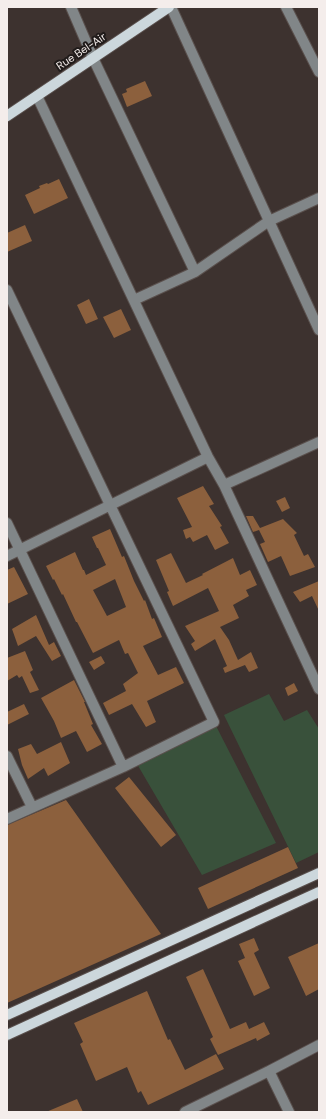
<svg xmlns="http://www.w3.org/2000/svg" width="326" height="1119" viewBox="0 0 326 1119" font-family="'DM Sans',sans-serif">
  <style>
    .green { fill: #39513b }
    .building { fill: #8c603d; fill-rule: evenodd }
    .lines { fill: none; stroke-linecap: round; stroke-linejoin: round }
    .minor-casing { stroke: #5a504d; stroke-width: 12 }
    .major-casing { stroke: #5a504d; stroke-width: 12 }
    .minor { stroke: #818688; stroke-width: 10 }
    .major { stroke: #ccd7dc; stroke-width: 10 }
    .labels { text-anchor: middle; stroke-width: 4; stroke-linejoin: round; paint-order: stroke }
    .street-label { font-size: 11px; fill: #f4edeb; stroke: #201b1a }
  </style>
  <rect width="100%" height="100%" fill="#3d322f"/>
  <!-- green -->
  <path class="green" d="M269,694L284,721L307,710L319,729V852L296,863L224,715Z
    M214,722L276,843L202,875L137,764Z"/>
  <!-- building -->
  <path class="building" d="M145,81L152,96L127,107L122,94L127,92L126,89Z
    M59,179L68,198L34,214L25,195L40,188L39,186L47,183L48,184Z
    M25,225L32,241L7,252V233Z
    M89,299L98,319L86,324L77,305Z
    M121,309L131,330L114,338L103,317Z
    M203,486L214,504L209,506L222,526L220,527L229,543L215,550L207,535L193,542L190,537L186,539L183,530L192,527L177,498Z
    M285,497L290,508L282,512L276,501Z
    M246,516H253L260,528L283,519L297,533L294,535L304,556L308,554L315,567L290,576L281,556L268,562L260,544L265,542L259,530L253,532Z
    M110,529L122,557L124,556L134,581L144,601L145,600L152,619L154,618L162,637L143,646L158,675L176,667L184,683L147,701L156,722L146,727L132,704L109,715L103,703L126,691L123,684L138,673L128,653L125,654L119,640L93,653L77,622H76L63,594L62,595L54,579L53,580L46,566L75,552L83,570H84L86,575L106,565L98,548H97L92,537ZM115,579L126,607L107,616L93,590Z
    M171,553L186,583L203,575L202,574L233,558L240,575L250,570L257,585L246,590L249,596L233,605L239,618L220,627L229,640L238,660L251,652L258,668L249,672L245,665L225,673L223,668L227,666L215,639L195,651L191,644L195,641L185,626L219,611L208,588L173,606L167,592L169,591L156,560Z
    M14,567L28,594L7,604V570Z
    M319,581V611L312,596L300,602L293,592Z
    M36,615L49,645L54,642L61,656L52,661L36,636L18,646L12,629Z
    M25,651L33,670L30,672L39,690L30,693L22,676L19,678L17,675L7,681V658Z
    M101,656L105,663L94,670L89,662Z
    M74,680L85,702H84L93,724L91,725L102,744L87,752L76,731L61,738L54,721L41,698Z
    M294,683L298,691L288,696L285,688Z
    M24,704L29,714L7,725V712Z
    M61,742L70,763L48,776L44,768L28,779L22,765L18,749L31,744L37,754Z
    M129,777L176,835L161,847L115,788Z
    M66,800L161,934L7,1003V825Z
    M288,847L298,868L208,909L198,888Z
    M254,938L259,950L254,953L270,988L254,996L238,961L245,958L239,944Z
    M319,943V989L306,996L288,957Z
    M203,969L230,1029L246,1022L249,1029L264,1022L270,1034L257,1041L256,1038L218,1055L210,1039L213,1037L186,977Z
    M147,991L168,1040L170,1039L185,1070L216,1054L224,1069L148,1105L141,1091L138,1093L127,1067L96,1081L80,1044L83,1042L74,1023Z
    M77,1099L83,1112H46Z"/>
  <g class="lines">
    <!-- minor casing -->
    <g class="minor-casing">
      <path id="minor" d="M71,7L93,58L195,272
        M171,7L319,330
        M286,7L319,72
        M37,96L208,457L224,485L319,689
        M7,290L214,722L123,767L7,819
        M134,300L195,272L269,221L319,198
        M224,485L319,442
        M7,523L123,767
        M7,556L208,457
        M7,756L32,807
        M269,1071L289,1112
        M185,1112L269,1071L319,1045"/>
    </g>
    <!-- major casing -->
    <g class="major-casing">
      <path id="major" d="M7,116L169,7
        M7,1015L319,873
        M7,1035L319,892"/>
    </g>
    <!-- minor -->
    <use href="#minor" class="minor"/>
    <!-- major -->
    <use href="#major" class="major"/>
  </g>
  <g class="labels">
    <!-- street labels -->
    <g class="street-label">
      <text transform="translate(81 51) rotate(-34)" y="4">Rue Bel-Air</text>
    </g>
  </g>
  <!-- border -->
  <rect width="326" height="1119" fill="none" stroke="#f4edeb" stroke-width="16"/>
</svg>
